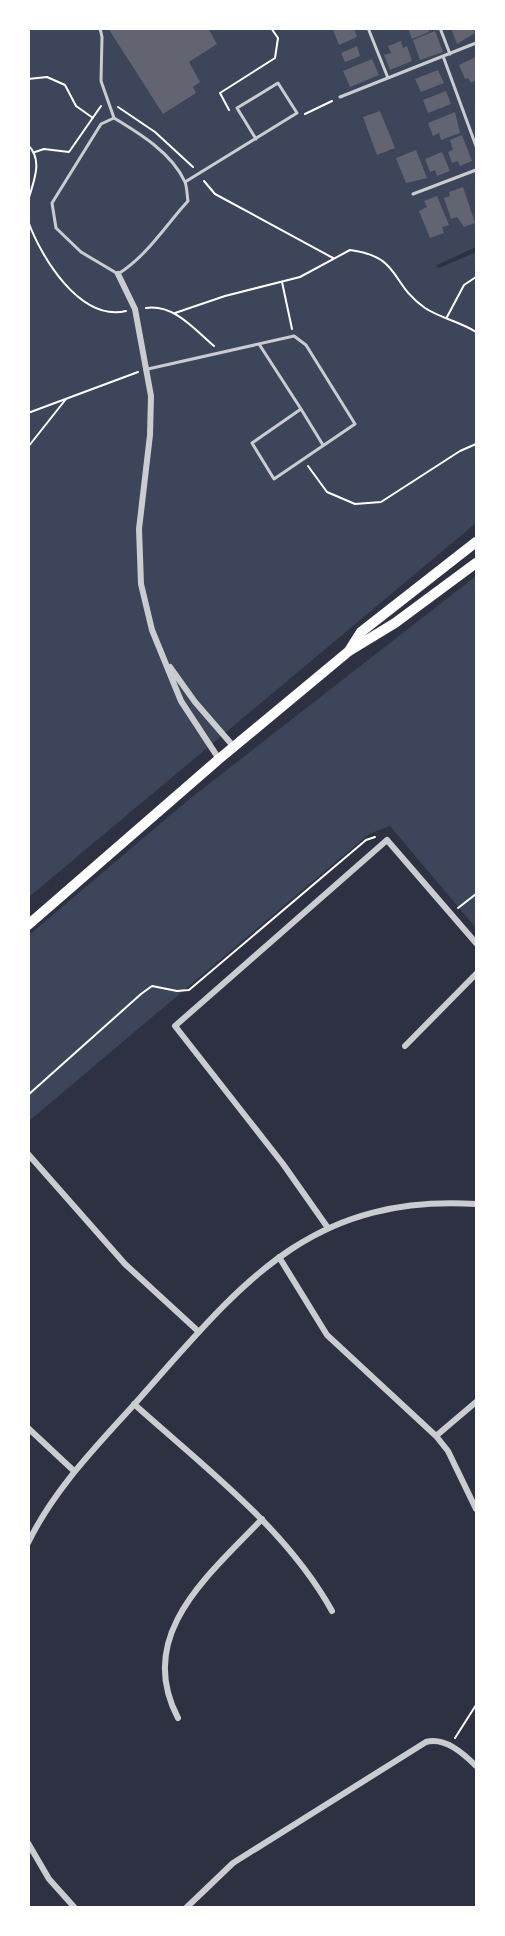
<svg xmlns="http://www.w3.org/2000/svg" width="505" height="1936" viewBox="0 0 505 1936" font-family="'Work Sans',sans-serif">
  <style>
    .green { fill: #3c4559 }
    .building { fill: #626471 }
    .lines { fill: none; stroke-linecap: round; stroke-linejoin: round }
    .path { stroke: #fff; stroke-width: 2 }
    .service { stroke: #caccd0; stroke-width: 3 }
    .minor { stroke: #caccd0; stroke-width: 6 }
    .primary { stroke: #fff; stroke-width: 10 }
  </style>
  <rect width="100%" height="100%" fill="#2d3142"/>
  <!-- green -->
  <path class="green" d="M29,29H476V247L435,266L439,268L476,252V523L29,897Z
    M476,576V928L390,826L369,834L29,1121V935L187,801Z"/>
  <!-- building -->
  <path class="building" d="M108,28H208L217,44L189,62L200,82L193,87L196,93L163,114Z
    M336,28H354L357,37L339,45L333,30Z
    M408,28H428L429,32L412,39Z
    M451,28H473L475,33L457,44Z
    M435,31L443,52L420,60L413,40Z
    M401,41L403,48L407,46L412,61L390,70L384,55L391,53L388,46Z
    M357,46L360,56L345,62L341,53Z
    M476,57V80L471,83L468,78L465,79L459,65Z
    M372,59L379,75L350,87L343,71Z
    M438,70L444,83L421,92L415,79Z
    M446,91L451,104L428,113L423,100Z
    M380,111L395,148L377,155L363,117Z
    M455,112L460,133L441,140L439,133L433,136L428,123Z
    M462,135L472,161L460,166L458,161L452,163L448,152L453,150L450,140Z
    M416,150L427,178L406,183L396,158Z
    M442,152L450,171L437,176L435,170L430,172L425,159Z
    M463,187L475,223L464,227L457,217L451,219L444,198L450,196L449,192Z
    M437,196L449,225L442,227L444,233L430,238L419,211L427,207L424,201Z"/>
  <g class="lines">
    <!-- path -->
    <path class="path" d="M28,79L47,77L65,85L76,106L93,118
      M118,107L155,132L193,167
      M229,110L220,93L275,58L278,38L271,28
      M305,114L332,101
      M28,145C44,161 33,182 28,201
      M35,152L44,149L69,152L101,106
      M204,181L215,194L333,258
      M28,221C41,257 80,322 126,311
      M282,282L292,329
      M146,308C174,304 194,329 214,346
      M175,313L225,296L300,277L350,250C402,257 389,283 425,308C440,318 461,322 476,332
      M447,317L464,285L476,277
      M28,413L138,372
      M28,447L66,399
      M308,466L327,492L355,504L381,502L460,451L476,444
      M458,908L476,894
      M28,1095L141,994L152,986L177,991L189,990L366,840L375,837
      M455,1738L476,1705"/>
    <!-- service -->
    <path class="service" d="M100,28L102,37L101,81L114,118
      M368,28L388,78
      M440,28L450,54
      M443,56L476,146
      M340,97L476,43
      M114,118C139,133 172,153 185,182C187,187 187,195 188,201C165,226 147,256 118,274L81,252L56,228L52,203L101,124Z
      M185,182L297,113L278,83L237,108L256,139
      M413,194L476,170
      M148,369L294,336L306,345L355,424L274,479L252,443L301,409L259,344
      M301,409L323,445"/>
    <!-- minor -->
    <path class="minor" d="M118,274L135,309L151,396L150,435L139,529L141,584L152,630L181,701L219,759
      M170,667L195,702L234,747
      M405,1046L476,974
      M28,1154L125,1264L199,1332
      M328,1228L283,1164L175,1026L387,840L476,943
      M279,1257L327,1335L436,1436L448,1451L476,1509
      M134,1404C204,1467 286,1528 332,1611
      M28,1428L74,1471
      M436,1436L476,1402
      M28,1543C55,1487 99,1444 139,1399C241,1284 309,1194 476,1204
      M178,1718C134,1635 209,1575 262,1519
      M28,1843L49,1879L75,1908
      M186,1908L233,1863L426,1742C445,1737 463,1753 476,1766"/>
    <!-- primary -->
    <path class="primary" d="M349,651L361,632L476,542
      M28,925L219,759L349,651L395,623L476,563"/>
  </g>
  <!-- border -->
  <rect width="505" height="1936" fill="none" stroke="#ffffff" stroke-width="60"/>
</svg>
